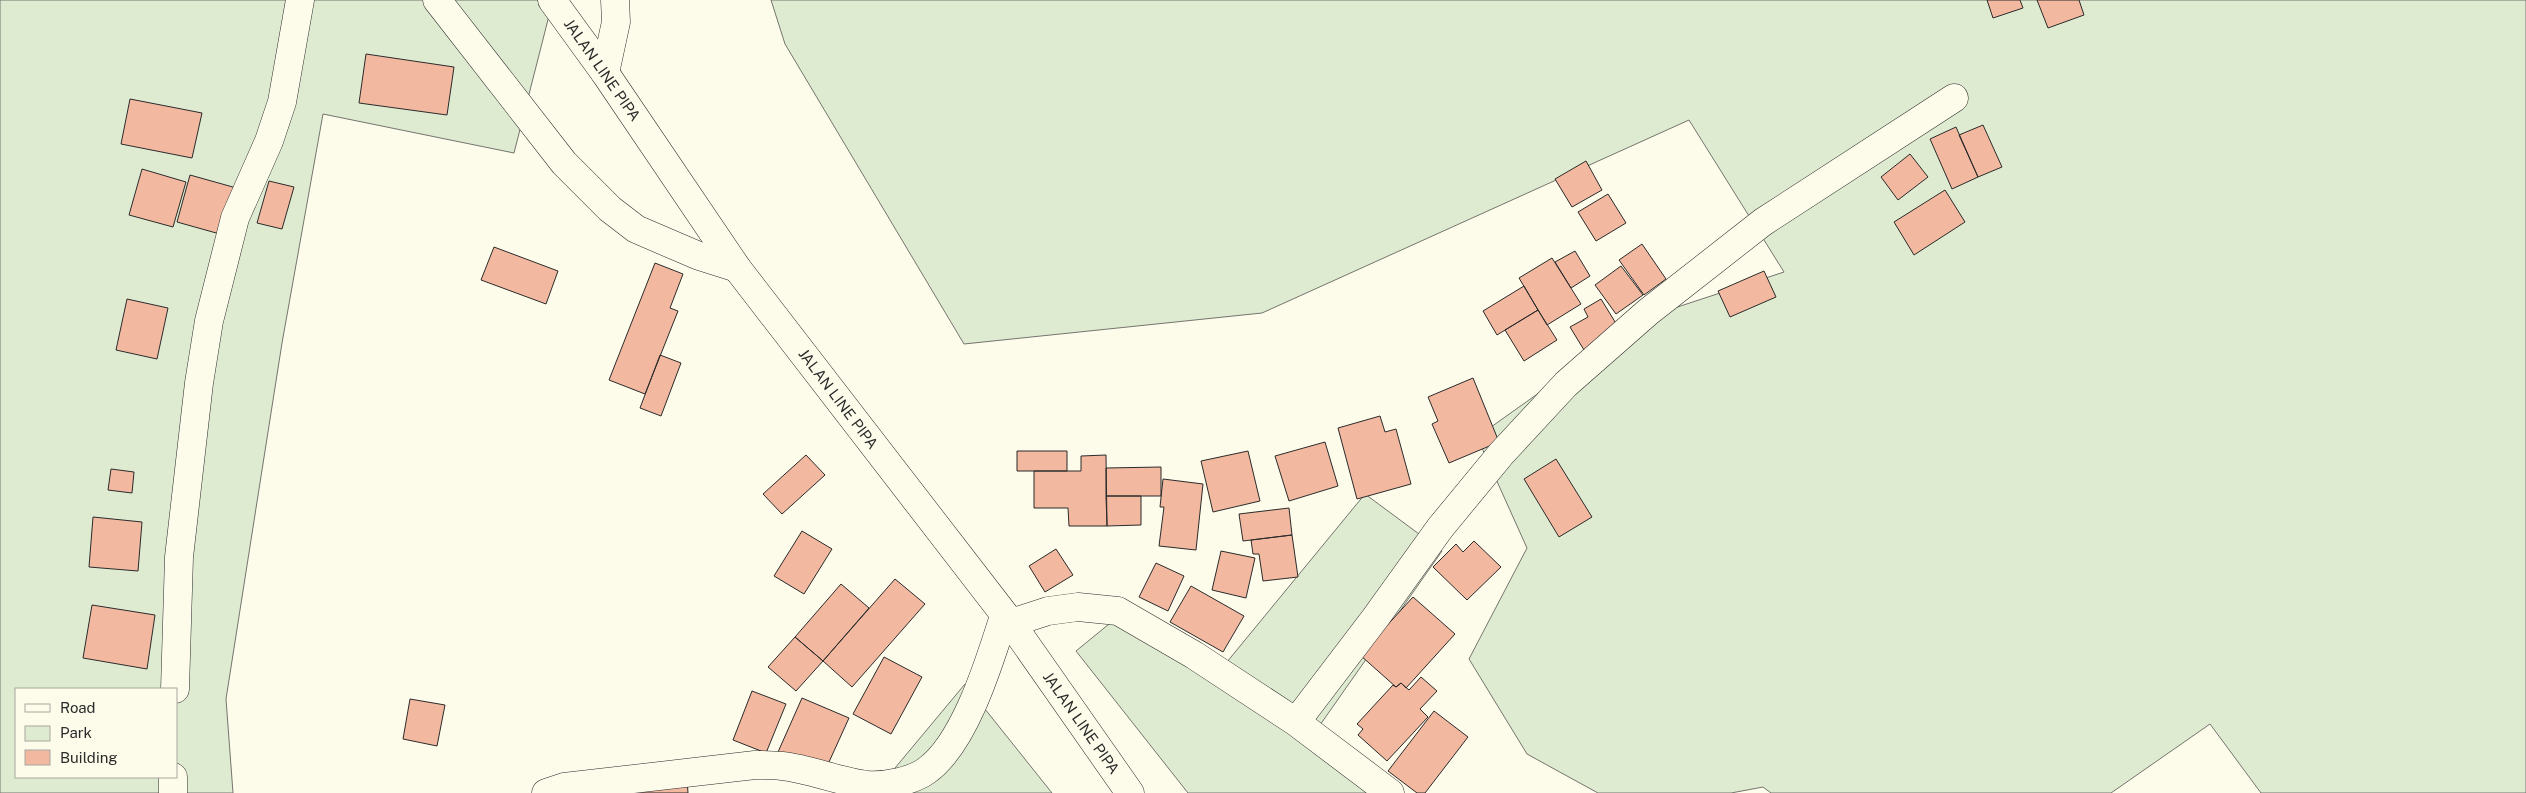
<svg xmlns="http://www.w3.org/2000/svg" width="2526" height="793" viewBox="0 0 2526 793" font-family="'Public Sans',sans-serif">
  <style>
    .green { fill: #deebd1; stroke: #74746e; fill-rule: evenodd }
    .building { fill: #f2b8a0; stroke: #2b2b2b }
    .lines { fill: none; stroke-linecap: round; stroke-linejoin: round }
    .minor-casing { stroke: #2b2b2b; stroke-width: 29 }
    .secondary-casing { stroke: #2b2b2b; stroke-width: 29 }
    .minor { stroke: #fdfbea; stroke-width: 28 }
    .secondary { stroke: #fdfbea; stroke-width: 28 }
    .labels { text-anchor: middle; stroke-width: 4; stroke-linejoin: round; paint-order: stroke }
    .street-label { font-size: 15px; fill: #2b2b2b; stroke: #fdfbea }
  </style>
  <rect width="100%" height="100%" fill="#fdfbea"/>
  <!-- green -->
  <path class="green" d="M0,0H553L514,153L323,114L282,343L226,699L233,793H0ZM16,689H176V777H16Z
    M771,0H2526V793H2261L2210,724L2111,793H1771L1763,787L1731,793H1598L1527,754L1469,659L1527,548L1477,437L1644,318L1784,272L1689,120L1262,313L964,344L785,44Z
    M1365,494L1442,551L1320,725L1390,793H1188L1076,651L1125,611L1222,668Z
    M965,684L1052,793H884L895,768Z"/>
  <!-- building -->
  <path class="building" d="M1987,0H2020L2023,8L1993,18Z
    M2037,0H2079L2084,15L2048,28Z
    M366,54L454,67L447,115L359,103Z
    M130,99L202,113L192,158L121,144Z
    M1983,125L2002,167L1978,177L1959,135Z
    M1956,127L1978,177L1952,189L1930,139Z
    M1910,154L1928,177L1898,200L1881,177Z
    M1586,161L1602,190L1572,207L1555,179Z
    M142,169L186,182L173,227L129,215Z
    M190,175L240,189L227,236L177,222Z
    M269,181L294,187L282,229L257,223Z
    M1945,190L1965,222L1914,255L1894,222Z
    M1608,194L1626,223L1596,241L1578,212Z
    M1642,244L1666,279L1644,295L1619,260Z
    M494,247L558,271L546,304L481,280Z
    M1575,251L1590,276L1571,288L1555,262Z
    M1552,258L1581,304L1547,325L1519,278Z
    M655,263L683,274L670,308L678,311L645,394L609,380Z
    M1621,266L1643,295L1616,314L1595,285Z
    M1764,271L1776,297L1730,317L1718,291Z
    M1524,286L1538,310L1497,335L1483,311Z
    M127,299L168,308L157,359L116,350Z
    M1601,299L1620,330L1584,350L1570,327L1588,317L1584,309Z
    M1538,310L1557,340L1524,361L1505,330Z
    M660,355L681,363L661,416L640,408Z
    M1473,378L1499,442L1449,463L1432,424L1438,421L1428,397Z
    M1380,416L1385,432L1396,429L1411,484L1357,499L1338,428Z
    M1325,442L1338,486L1289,501L1275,456Z
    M1017,451H1067V471H1017Z
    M1248,451L1260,501L1213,512L1201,461Z
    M806,455L825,475L782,514L763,494Z
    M1106,455L1107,526H1069L1068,508H1034V471H1081V456Z
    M1556,459L1592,517L1559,537L1524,479Z
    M1161,467V496H1106V468Z
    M111,469L134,472L132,493L108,490Z
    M1163,479L1203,484L1196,550L1159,546L1164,507H1160Z
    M1106,496H1141V525L1107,526Z
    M1289,508L1292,535L1243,541L1239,514Z
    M93,517L142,522L138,571L89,567Z
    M802,531L832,549L804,594L774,576Z
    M1292,535L1298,577L1263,581L1259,554H1253L1251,540Z
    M1474,541L1501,567L1467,600L1433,567L1456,544L1463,552Z
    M1056,549L1073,575L1045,592L1029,566Z
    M1221,551L1255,558L1246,598L1212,590Z
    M1156,563L1184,576L1168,611L1139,597Z
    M895,579L925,604L852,687L823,661Z
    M841,584L869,608L823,661L795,637Z
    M1191,586L1244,616L1223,652L1170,622Z
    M1413,597L1455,634L1406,688L1401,683L1396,687L1360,655Z
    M92,605L155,615L147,669L83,658Z
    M795,637L823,661L796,691L768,667Z
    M884,657L922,677L891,734L853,714Z
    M1421,677L1437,691L1420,709L1428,717L1387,761L1358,735L1363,729L1357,724L1393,685L1396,687L1401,683L1409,690Z
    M752,691L786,704L766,753L733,740Z
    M802,698L849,718L824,773L778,752Z
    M410,699L445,705L437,746L403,739Z
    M1434,711L1468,737L1425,793H1417L1388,771Z
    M687,779L688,793H633L632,786Z"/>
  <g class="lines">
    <!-- minor casing -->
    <g class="minor-casing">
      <path id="minor" d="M437,0L564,163L610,209L636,229L699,256L737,268
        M605,73L616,22L615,0
        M1011,623L1048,611L1078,607L1118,611L1194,655L1296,722L1390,793
        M175,689L179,557L199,383L209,321L235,218L269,141L282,102L300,0
        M1296,722L1376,617L1440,528L1501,454L1566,384L1648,312L1763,222L1954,98
        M173,793V777
        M546,793L564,787L755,765C764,765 773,765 782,766C811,769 839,782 868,785C886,786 912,781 926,771C965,744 990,660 1004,616"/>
    </g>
    <!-- secondary casing -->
    <g class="secondary-casing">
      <path id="secondary" d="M552,0L605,73L737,268L1011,623L1130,793"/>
    </g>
    <!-- minor -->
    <use href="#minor" class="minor"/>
    <!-- secondary -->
    <use href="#secondary" class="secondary"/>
  </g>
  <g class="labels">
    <!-- street labels -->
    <g class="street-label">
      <text transform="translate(602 70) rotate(55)" y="5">JALAN LINE PIPA</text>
      <text transform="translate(838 399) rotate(53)" y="5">JALAN LINE PIPA</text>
      <text transform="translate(1081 723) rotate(55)" y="5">JALAN LINE PIPA</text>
    </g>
  </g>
  <!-- legend -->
  <rect x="15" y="688" width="162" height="90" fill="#fdfbea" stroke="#a9a89e"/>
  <rect x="25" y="704" width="25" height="8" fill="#fdfbea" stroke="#a9a89e"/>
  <text x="60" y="713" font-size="15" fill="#2b2b2b">Road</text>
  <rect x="25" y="726" width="25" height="15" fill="#deebd1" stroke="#a9a89e"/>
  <text x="60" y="738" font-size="15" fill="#2b2b2b">Park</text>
  <rect x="25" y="750" width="25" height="15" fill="#f2b8a0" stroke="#a9a89e"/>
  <text x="60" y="763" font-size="15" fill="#2b2b2b">Building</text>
</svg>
